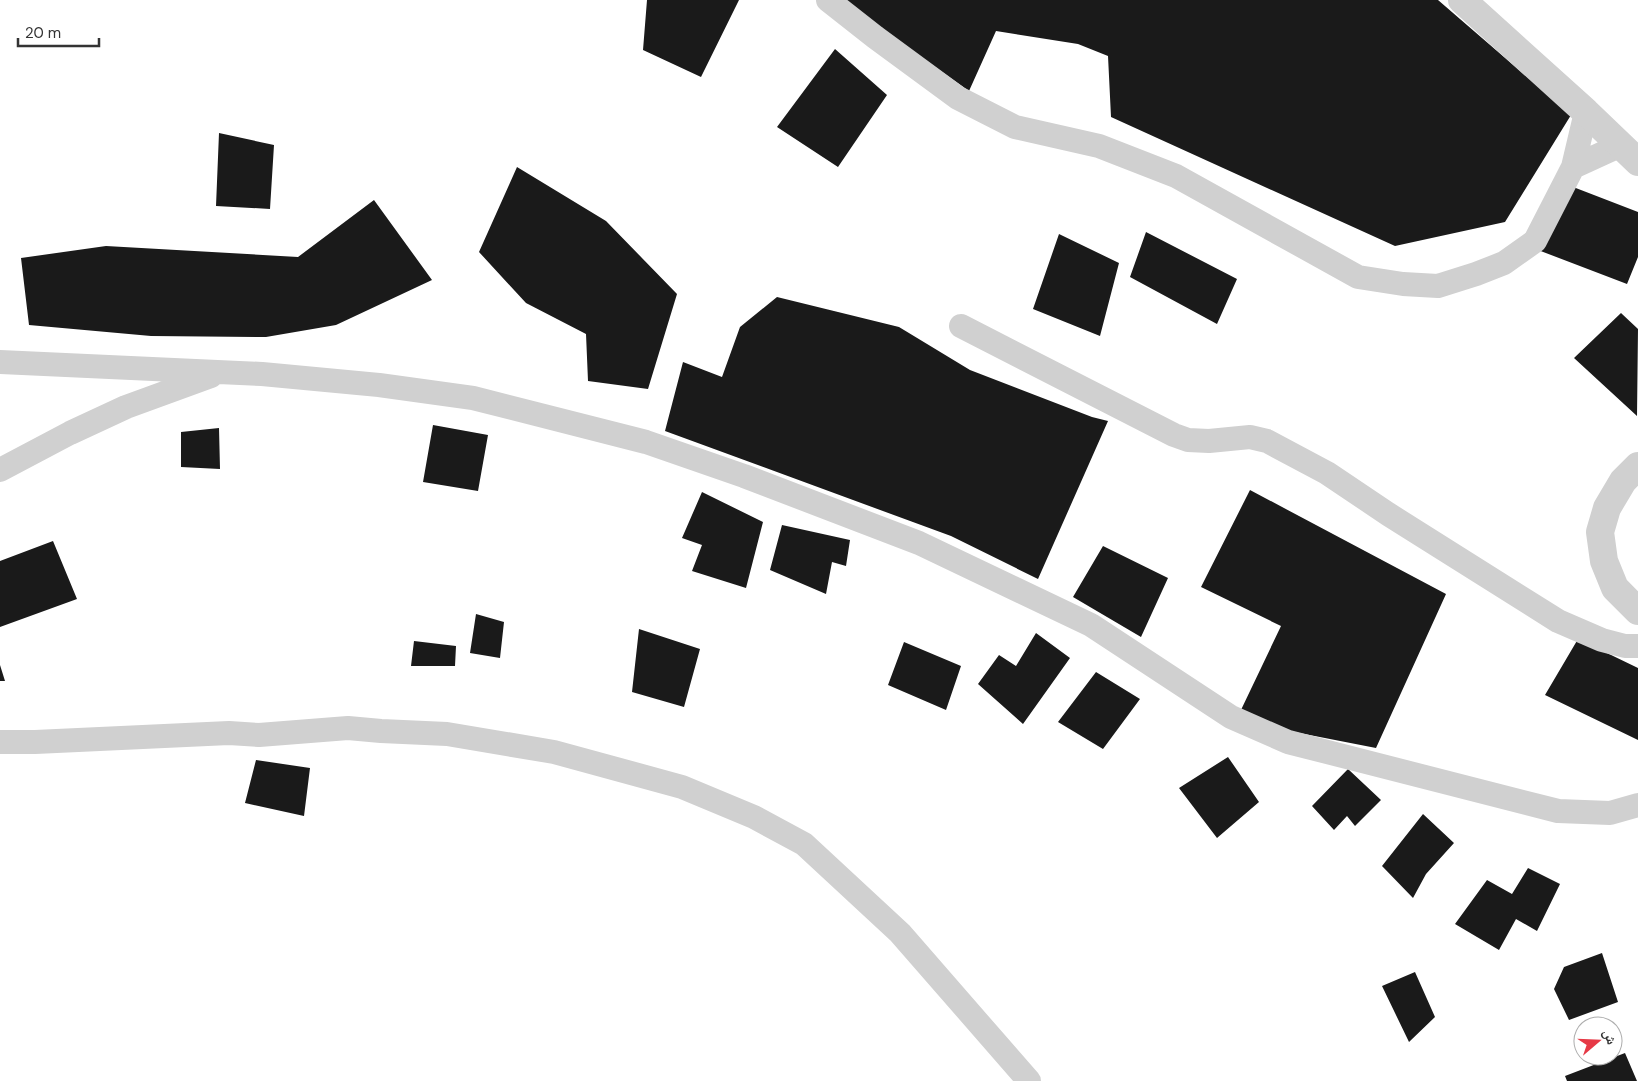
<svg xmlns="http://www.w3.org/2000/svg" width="1638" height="1081" viewBox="0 0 1638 1081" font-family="'DM Sans','Noto Naskh Arabic',sans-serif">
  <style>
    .building { fill: #1a1a1a }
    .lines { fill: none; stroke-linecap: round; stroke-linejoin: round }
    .minor { stroke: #d0d0d0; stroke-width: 24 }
    .tertiary { stroke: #d0d0d0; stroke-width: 28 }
  </style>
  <rect width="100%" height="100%" fill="#fff"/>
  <!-- building -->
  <path class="building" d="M647,0H739L701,77L643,50Z
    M846,0H1438L1571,115L1505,222L1395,246L1111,117L1108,56L1078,44L996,31L969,91L867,19Z
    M835,49L887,95L838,167L777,127Z
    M219,133L274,145L270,209L216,206Z
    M517,167L606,221L677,294L648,389L588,381L586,334L526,303L479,252Z
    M1568,185L1638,212V257L1627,284L1538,250Z
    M374,200L432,280L336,325L266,337L151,336L29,325L21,258L106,246L298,257Z
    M1146,232L1237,279L1217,324L1130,277Z
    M1059,234L1119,263L1100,336L1033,309Z
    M777,297L899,327L970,370L1092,417L1108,421L1038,579L951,536L665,431L683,362L722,377L740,327Z
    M1621,313L1638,329L1637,416L1574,358Z
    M433,425L488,435L478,491L423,482Z
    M219,428L220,469L181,467V432Z
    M1250,490L1446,594L1376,748L1284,730L1240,712L1281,626L1201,587Z
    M702,492L763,522L746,588L692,571L702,545L682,538Z
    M782,525L850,540L846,566L832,562L826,594L770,570Z
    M53,541L77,599L0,627V561Z
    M1103,546L1168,578L1141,637L1073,597Z
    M476,614L504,622L500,658L470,653Z
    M639,629L700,649L684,707L632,692Z
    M1036,633L1070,658L1023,724L978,684L999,655L1016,666Z
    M1578,639L1638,668V740L1545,695Z
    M414,641L456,646L455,666H411Z
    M904,642L961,666L946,710L888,685Z
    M0,665L5,681H0Z
    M1096,672L1140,699L1103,749L1058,722Z
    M1228,757L1259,802L1217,838L1179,788Z
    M256,760L310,768L304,816L245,803Z
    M1348,769L1381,800L1355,826L1347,816L1334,830L1312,806Z
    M1423,814L1454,843L1426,874L1413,898L1382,866Z
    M1528,868L1560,884L1537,931L1516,919L1499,950L1455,924L1487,880L1512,894Z
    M1602,953L1618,1002L1569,1020L1554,989L1564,967Z
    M1415,972L1435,1017L1409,1042L1382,986Z
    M1625,1053L1637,1081H1567L1565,1076Z"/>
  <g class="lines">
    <!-- minor -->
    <path class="minor" d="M828,0L875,37L958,98L1015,127L1099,146L1176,176L1358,277L1403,284L1438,286L1476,274L1504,263L1535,241L1573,167L1586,112
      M1573,167L1621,145
      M961,326L1174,435L1188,440L1209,441L1250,437L1267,441L1327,473L1388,514L1558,621L1602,640L1625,646H1638
      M0,362L262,374L379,385L473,398L646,442L744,476L919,543L1091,625L1231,717L1288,742L1558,811L1610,813L1638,805
      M0,470L70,433L126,407L211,376
      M0,742H35L229,733L259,735L348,728L381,731L447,734L554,752L682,787L754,817L804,844L900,933L1029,1081"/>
    <!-- tertiary -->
    <path class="tertiary" d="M1462,0L1586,112L1638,162
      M1638,466L1623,481L1607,508L1600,532L1604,561L1615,588L1638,611"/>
  </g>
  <!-- north arrow -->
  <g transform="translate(1598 1041) rotate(71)"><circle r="24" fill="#ffffff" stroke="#adadad"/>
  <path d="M0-4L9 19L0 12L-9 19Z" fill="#e63946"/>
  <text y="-8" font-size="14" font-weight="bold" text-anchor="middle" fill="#333333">ش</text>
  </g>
  <!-- scale -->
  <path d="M18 38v8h81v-8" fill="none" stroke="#333333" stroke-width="2.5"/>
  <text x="25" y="38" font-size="15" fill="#333333" stroke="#ffffff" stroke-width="4" paint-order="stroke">20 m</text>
</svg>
